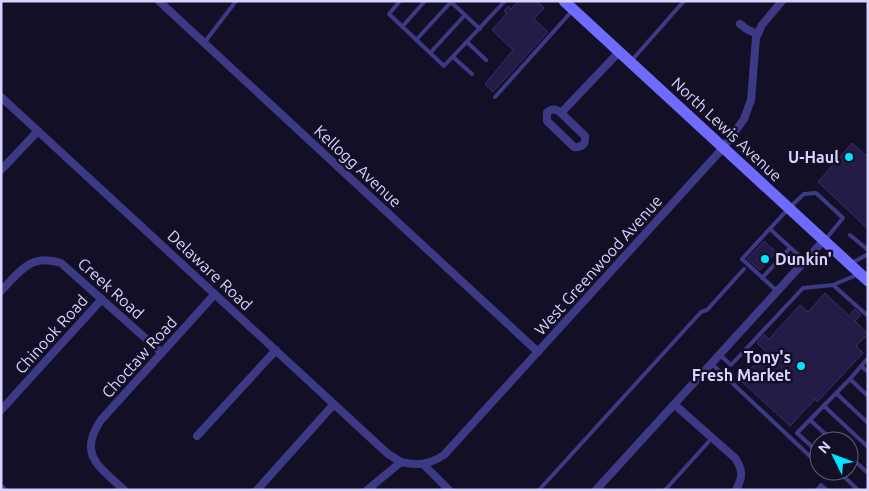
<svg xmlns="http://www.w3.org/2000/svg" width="869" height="491" viewBox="0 0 869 491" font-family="Ubuntu,sans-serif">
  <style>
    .building { fill: #241b47; stroke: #3b2d73 }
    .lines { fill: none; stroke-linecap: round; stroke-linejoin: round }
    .lane { stroke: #3d3a85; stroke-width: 4 }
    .street { stroke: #3d3a85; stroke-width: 8 }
    .secondary { stroke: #6f6bff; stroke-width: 11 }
    .poi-dot { fill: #00e5ff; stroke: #130f26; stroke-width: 2 }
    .labels { text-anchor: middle; stroke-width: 5; stroke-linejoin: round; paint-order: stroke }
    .street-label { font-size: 16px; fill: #d9d4ff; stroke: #130f26 }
    .poi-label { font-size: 16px; font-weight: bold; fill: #d9d4ff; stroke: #130f26; text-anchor: end }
  </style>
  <rect width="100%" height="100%" fill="#130f26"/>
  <!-- building -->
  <path class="building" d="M518,1H537L544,8L534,19L548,32L493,92L485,84L513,50L492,30L507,13L504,11L508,6L511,9Z
    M852,143L868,157V229L818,182Z
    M764,241L776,252L760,270L747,259Z
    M825,293L849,316L855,309L861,315L855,321L868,334L856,346L863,353L817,402L815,399L790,426L740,380L766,352L757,343L764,335L769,339L800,305L808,312Z"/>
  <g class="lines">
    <!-- lane -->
    <path class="lane" d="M400,1L389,14L444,66L505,1
      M450,1L480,29
      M402,27L425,1
      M416,40L451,2
      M467,42L486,60
      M204,43L236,1
      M430,53L465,15
      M453,57L472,74
      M632,60L684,1
      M495,97L572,11
      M770,229L805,261
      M850,235L868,250
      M852,263L868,254
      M762,278L790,248
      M833,285L859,274
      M778,292L742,259L789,208L804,194L816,193L843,218L825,240
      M720,355L731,365L803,288L833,285L868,316
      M712,364L816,462
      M861,366L868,372
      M850,379L868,358
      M836,393L868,423
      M824,406L868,447
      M810,420L833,441
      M819,453L797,433L850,379L868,396
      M849,456L868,473
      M838,471L858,490
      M539,490L701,312L707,310L744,269
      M665,490L712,438
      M817,490L821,485L827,490"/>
    <!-- street -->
    <path class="street" d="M159,1L538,352
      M740,24L748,30L758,34
      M1,97L388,454L401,462
      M561,113C556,109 553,108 547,112V121L574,147C582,148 586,144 585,136L561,113L619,52
      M1,170L38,131
      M1,291C20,271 31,253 61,263L162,353
      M675,405L735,458C743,470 743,477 736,490
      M1,410L102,299
      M197,436L276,350
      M423,464L449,490
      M1,488L3,490
      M124,490C100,467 77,455 101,420L215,294
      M257,490L334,404
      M367,490L401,462C418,466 430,464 444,455L723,148L744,119L751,100L756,38L762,25L782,1
      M596,490L824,240"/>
    <!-- secondary -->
    <path class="secondary" d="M564,1L868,281"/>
  </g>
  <!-- markers -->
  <g class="poi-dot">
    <circle cx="849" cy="157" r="5"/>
    <circle cx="765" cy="259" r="5"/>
    <circle cx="801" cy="366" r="5"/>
  </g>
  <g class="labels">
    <!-- street labels -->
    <g class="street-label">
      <text transform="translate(727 129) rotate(43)" y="6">North Lewis Avenue</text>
      <text transform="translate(358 166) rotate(43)" y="6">Kellogg Avenue</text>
      <text transform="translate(598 265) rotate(-48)" y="6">West Greenwood Avenue</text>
      <text transform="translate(210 270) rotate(43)" y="6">Delaware Road</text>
      <text transform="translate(111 288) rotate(42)" y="6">Creek Road</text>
      <text transform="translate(51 334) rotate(-48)" y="6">Chinook Road</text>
      <text transform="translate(139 357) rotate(-48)" y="6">Choctaw Road</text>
    </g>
    <!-- poi labels -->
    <g class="poi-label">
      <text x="839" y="163">U-Haul</text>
      <text x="775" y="265" text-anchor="start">Dunkin'</text>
      <text x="791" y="363">Tony's<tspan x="791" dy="18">Fresh Market</tspan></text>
    </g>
  </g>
  <!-- border -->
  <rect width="869" height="491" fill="none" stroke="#d9d4ff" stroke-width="5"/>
  <!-- north arrow -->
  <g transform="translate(834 456) rotate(312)"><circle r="24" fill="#130f26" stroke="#625e7d"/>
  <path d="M0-4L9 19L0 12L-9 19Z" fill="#00e5ff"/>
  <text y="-8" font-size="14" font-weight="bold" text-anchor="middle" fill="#d9d4ff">N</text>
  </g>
</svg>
